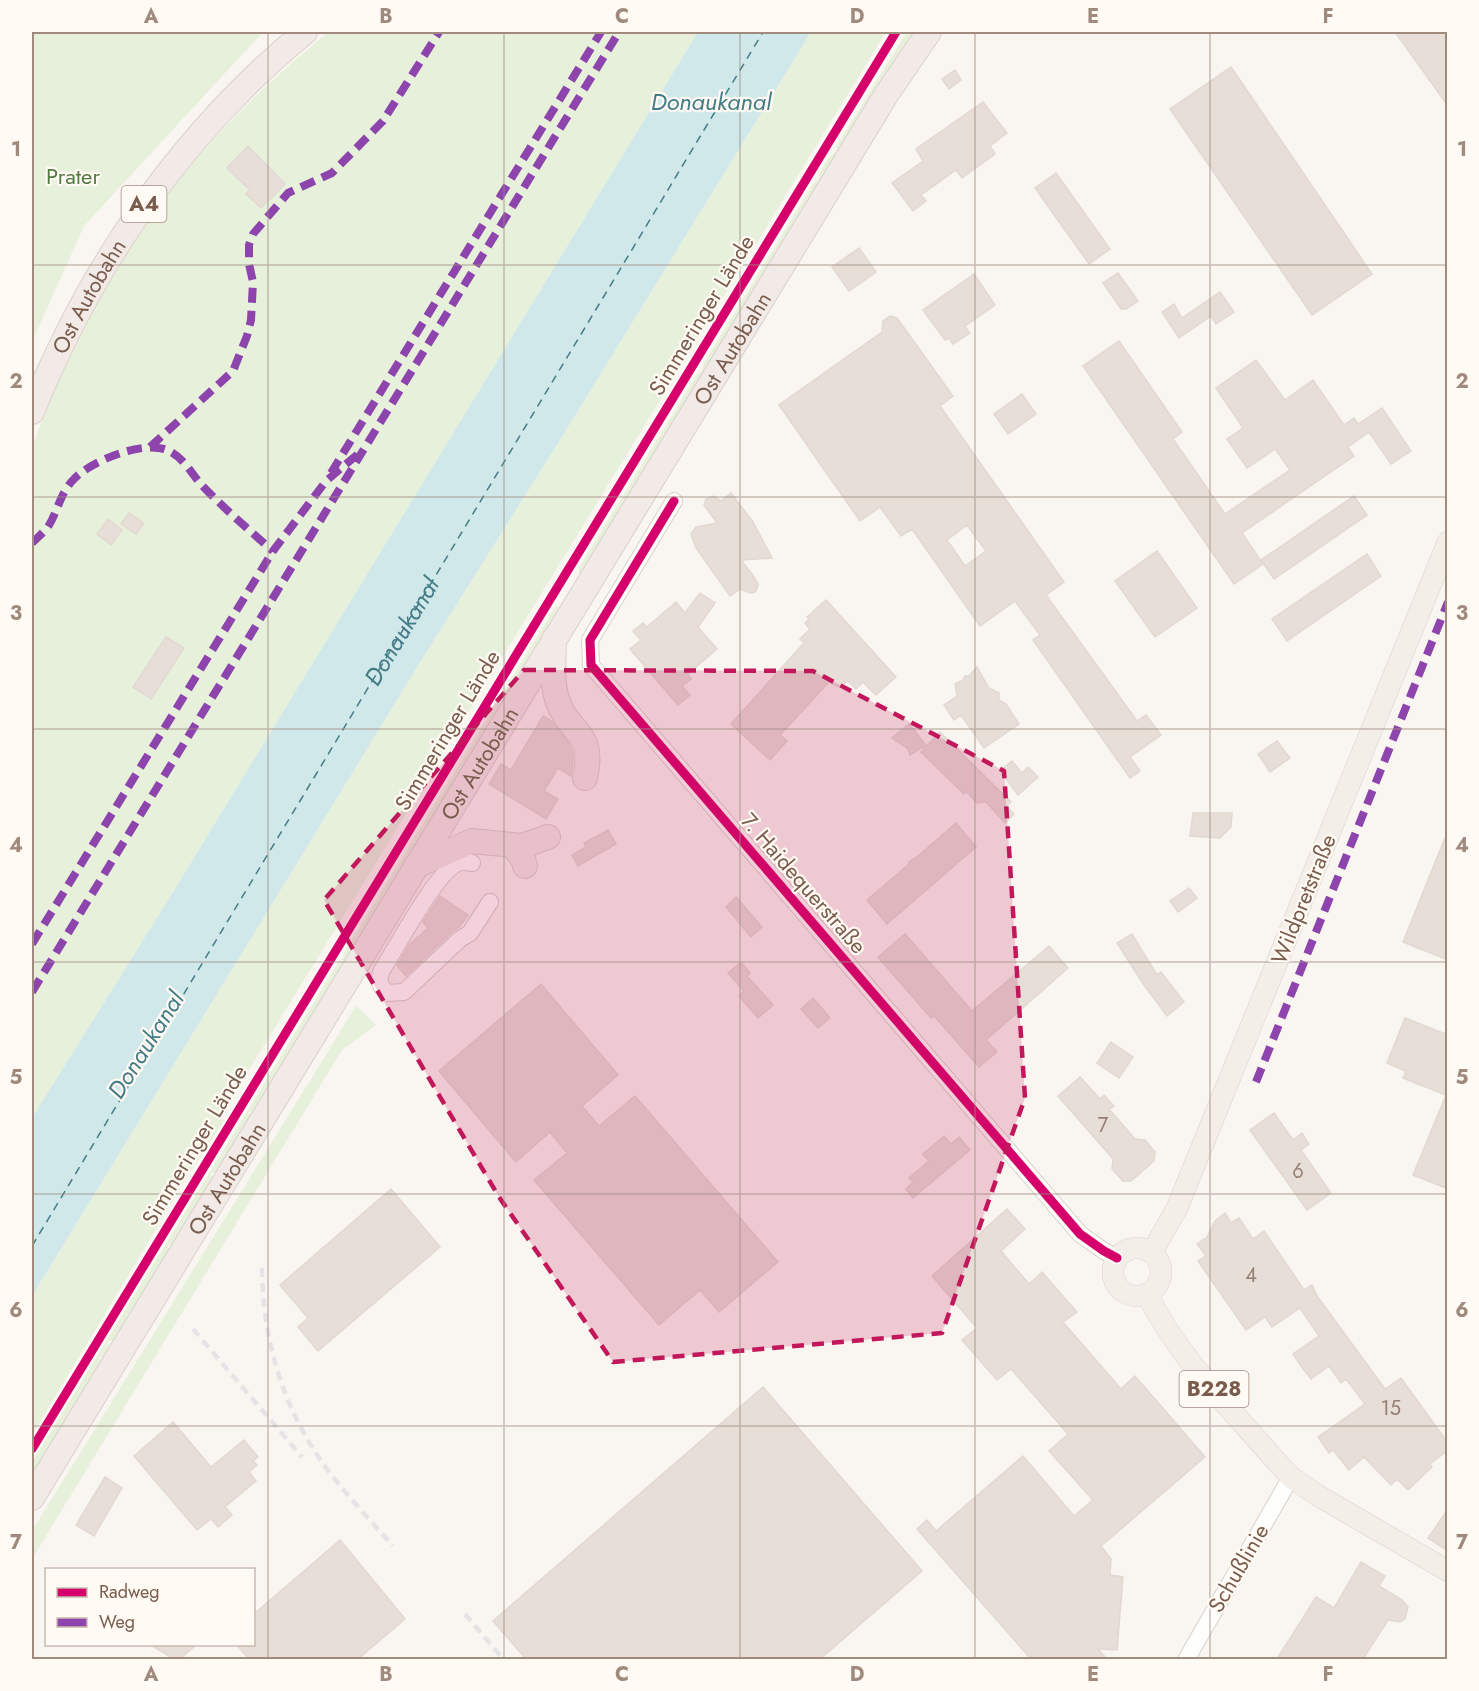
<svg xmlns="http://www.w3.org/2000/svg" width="1479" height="1691" viewBox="0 0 1479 1691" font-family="Jost,sans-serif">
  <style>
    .green { fill: #e7f0db }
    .water { fill: #d0e8ea }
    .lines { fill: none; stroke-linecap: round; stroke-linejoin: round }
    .ferry { stroke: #437c86; stroke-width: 1.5; stroke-dasharray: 8 6; stroke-linecap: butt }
    .building { fill: #e6ded7; stroke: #e2d8d2; stroke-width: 1.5; fill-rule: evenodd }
    .minor-casing { stroke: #d7d1cb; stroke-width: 18 }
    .major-casing { stroke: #dad1cc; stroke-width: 22 }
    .highway-casing { stroke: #dad1cc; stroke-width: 26 }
    .minor { stroke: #fefefd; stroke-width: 16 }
    .major { stroke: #f3eee8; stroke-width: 21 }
    .highway { stroke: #f2eae7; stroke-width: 24 }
    .rail { stroke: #e6e3e7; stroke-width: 4.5; stroke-dasharray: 9 6; stroke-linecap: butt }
    .quiet { stroke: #8e44ad; stroke-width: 8; stroke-dasharray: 15 8; stroke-linecap: butt }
    .cycleway-casing { stroke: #fffaf3; stroke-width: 13 }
    .cycleway { stroke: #d6006c; stroke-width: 9 }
    .marked { fill: #c2185b; fill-opacity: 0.2; stroke: #c2185b; stroke-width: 4.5; stroke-dasharray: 12 8; stroke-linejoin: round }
    .grid { fill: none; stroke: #9f8a7d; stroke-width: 1.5; stroke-opacity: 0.55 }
    .labels { text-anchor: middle; stroke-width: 4.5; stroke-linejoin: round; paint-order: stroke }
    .number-label { font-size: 20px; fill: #977e72 }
    .shield { fill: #fffaf3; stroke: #a28b7f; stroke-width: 1.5 }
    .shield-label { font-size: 21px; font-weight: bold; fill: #7a5c4d }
    .park-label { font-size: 22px; fill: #537a41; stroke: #fffaf3 }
    .street-label { font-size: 22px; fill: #7a5c4d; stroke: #fffaf3 }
    .water-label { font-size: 24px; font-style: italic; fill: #437c86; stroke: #fffaf3 }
    .neatline { fill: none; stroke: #9f8a7d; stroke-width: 2 }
    .grid-label { font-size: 20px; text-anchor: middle; font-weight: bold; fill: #9f8a7d }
  </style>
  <rect width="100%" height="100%" fill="#f9f5f0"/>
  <!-- green -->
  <path class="green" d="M32,32H263L84,226L32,342Z
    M328,32H698L170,897L32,1118V448C73,335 140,215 225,127C257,93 292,62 328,32Z
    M811,32H886L220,1117L224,1121L194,1166L32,1435V1296L419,664L560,440Z
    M907,32H915L891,67L582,572L579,573V568L698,373L701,372L704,363L814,183L818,180C819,170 829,156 837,151L836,147Z
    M556,606L559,608L255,1113L250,1111L248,1113L253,1116L217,1174L213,1172L210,1175L215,1178L173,1247L168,1245L167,1247L171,1250L114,1343L109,1340L107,1344L111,1347L104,1358L100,1356L98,1358L103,1361L32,1478V1462L340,960L343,958L344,953Z
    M356,1006L376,1025L342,1050L32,1559V1531Z"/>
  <!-- water -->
  <path class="water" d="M698,32H811L560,440L419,664L32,1296V1118L170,897Z"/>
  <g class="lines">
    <!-- ferry -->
    <path class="ferry" id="s1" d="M32,1246L763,32"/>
  </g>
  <!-- building -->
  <path class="building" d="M1395,32H1448V106Z
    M1231,67L1372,274L1312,315L1170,109Z
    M955,70L961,80L949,89L942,79Z
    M983,102L1007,133L990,146L995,154L962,178L956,170L921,195L926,201L913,211L892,183L923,161L916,149Z
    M248,146L285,184L261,208L246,194L250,190L227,168Z
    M1056,173L1110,249L1089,264L1035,188Z
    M859,248L876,272L849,291L832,267Z
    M1118,273L1138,301L1126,309H1121L1103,283Z
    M974,274L995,305L965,326L970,333L953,344L949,338L945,340L923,310Z
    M1220,292L1234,312L1216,324L1211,316L1179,338L1162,312L1174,304L1182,318Z
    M890,316L897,318L953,396L940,406L1064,582L1046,595L1137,721L1146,715L1161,735L1130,757L1140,771L1130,778L1033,640L1040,635L1015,601L980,626L912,529L901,536L880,507L860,521L779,405L882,332L883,321ZM967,525L986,551L965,566L947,540Z
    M1119,341L1182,432L1173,439L1225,514L1290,470L1275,449L1247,468L1227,439L1243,428L1216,388L1256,360L1285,400L1313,380L1344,425L1354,418L1358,424L1382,408L1411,451L1391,464L1369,432L1348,447L1354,456L1242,533L1263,564L1234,584L1083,366Z
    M1022,394L1036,414L1008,434L994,414Z
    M731,493L753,522L772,558L741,560L752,574L758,584L757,589L755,592L750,593L740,589L730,596L696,548L691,534L696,527L717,523L704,505L706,499L713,496L721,501Z
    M1354,496L1367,515L1274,579L1261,560Z
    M129,513L144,523L136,534L121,524Z
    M108,519L122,530L111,545L97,534Z
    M1157,551L1197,608L1155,637L1115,581Z
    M1367,554L1381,576L1287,641L1272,619Z
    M700,593L715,603L698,627L717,649L688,674L691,679L682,686L690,695L678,705L630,649L641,640L633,631L643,623L647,627L676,602L685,613Z
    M826,600L896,677L876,695L863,682L856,689L848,681L839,687L829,682L780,735L787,741L770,760L731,724L804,643L800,639L810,629L805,623L809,619L807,617Z
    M166,637L184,648L151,699L133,687Z
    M977,667L989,688L999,693V700L1006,704L1019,724L984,748L961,715L954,720L944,705L957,696L955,684L963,680L965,676H969Z
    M543,716L552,721L568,742L573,753V761L571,776L558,768L544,791L558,799L546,819L489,784L501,764L511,770Z
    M909,724L926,745L910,755L908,749L892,738Z
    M940,732L1011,802L1006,806L1014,814L1005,823L986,802L977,803L966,791L964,794L921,752Z
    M1277,741L1290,758L1270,772L1258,754Z
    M1012,761L1022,773L1028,767L1038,777L1018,795L1000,771Z
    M1193,813H1232L1231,827L1220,838L1190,836Z
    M956,823L976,847L887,924L867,900L908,865L910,861L917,857Z
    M608,830L616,844L578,866L572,855L586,847L584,843Z
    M1447,833H1448V960L1403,942Z
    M1189,888L1197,898L1178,912L1170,901Z
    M440,896L468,915L460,926L453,931L406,976L397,966L409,945L428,928L423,922Z
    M736,897L762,927L751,937L726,907Z
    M905,934L972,1011L1049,946L1068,968L986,1040L997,1052L979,1067L934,1016L931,1018L878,957Z
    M1132,934L1157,975L1161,972L1184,1002L1167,1016L1144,985L1117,943Z
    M741,962L750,973L747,976L773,1005L758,1018L739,996L744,991L728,973Z
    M541,984L618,1075L582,1106L599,1126L635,1096L778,1262L719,1312L700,1290L659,1325L534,1180L567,1153L550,1132L516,1162L439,1071Z
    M813,998L830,1018L818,1028L801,1009Z
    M1405,1018L1448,1035V1189L1413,1175L1446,1095L1403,1078L1406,1071L1387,1063Z
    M1111,1042L1133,1057L1119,1078L1097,1063Z
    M1080,1077L1100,1099L1104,1095L1114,1106L1109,1109L1135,1139L1145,1140L1155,1152L1154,1161L1131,1181H1123L1112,1169L1113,1159L1058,1096Z
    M1274,1113L1293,1140L1302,1133L1309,1144L1301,1150L1331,1193L1307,1210L1250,1130Z
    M944,1136L951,1144L959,1137L970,1150L913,1198L906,1189L913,1182L909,1178L929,1161L923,1154Z
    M391,1189L440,1247L318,1351L298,1327L308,1318L280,1285Z
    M1007,1209L1025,1229L1001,1251L1029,1284L1042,1272L1077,1312L1063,1322L1121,1389L1135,1376L1205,1457L1101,1546L1111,1559L1110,1575L1123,1577L1117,1650L1098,1649L1107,1659H1031L917,1529L927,1520L936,1531L1023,1456L1074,1516L1093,1500L1049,1451L1068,1434L1011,1369L997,1380L962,1340L977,1328L932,1276Z
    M1225,1213L1231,1223L1239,1218L1253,1239L1264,1231L1304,1290L1312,1285L1317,1296L1385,1389L1401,1378L1448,1443V1450L1430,1464L1432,1467L1408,1490L1397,1479L1391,1485L1364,1457L1349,1470L1333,1450L1329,1453L1318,1437L1365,1404L1346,1379L1341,1383L1329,1366L1311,1379L1301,1366L1293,1354L1319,1336L1300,1308L1272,1327L1265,1317L1246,1330L1198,1261L1206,1256L1197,1244L1207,1237L1215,1221Z
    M763,1387L922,1571L820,1659H526L493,1621Z
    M173,1422L211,1467L244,1440L258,1457L253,1461L257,1465L249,1472L256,1481L225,1507L232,1515L218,1527L211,1519L197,1530L134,1456Z
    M105,1477L122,1488L94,1536L76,1525Z
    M1448,1509V1551L1428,1538Z
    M340,1540L405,1619L358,1659H249L236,1644H254V1614Z
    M1361,1562L1385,1576L1379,1586L1402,1600L1408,1607L1405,1619L1400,1622L1388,1620L1363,1659H1277L1316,1597L1334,1608Z
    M149,1644H197L180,1659H174Z"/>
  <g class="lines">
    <!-- minor casing -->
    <g class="minor-casing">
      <path id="minor" d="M674,501L590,640L591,665L1080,1234L1104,1251L1117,1258
        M472,863C467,862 463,861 458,863C436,872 397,947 382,970C378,980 379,985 387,993L404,992L460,939L470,933L490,902
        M1186,1660L1291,1477"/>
    </g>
    <!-- major casing -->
    <g class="major-casing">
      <path id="major" d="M1113 1272a24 24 0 1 1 48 0a24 24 0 1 1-48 0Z
        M1152,1252L1177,1208L1448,542
        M1147,1294C1178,1357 1231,1409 1276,1461L1291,1477L1317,1495L1448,1571"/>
    </g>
    <!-- highway casing -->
    <g class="highway-casing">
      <g id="highway">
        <path id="s2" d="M32,412C91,265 182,133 305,32"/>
        <path d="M554,639C554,658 551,680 557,699C568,735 596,729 585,778"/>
        <path d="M513,846L523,859L525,866"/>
        <path d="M416,866L472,841L522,846L548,837"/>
        <path id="s3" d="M32,1498L829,189L886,95L929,32"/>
      </g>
    </g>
    <!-- minor -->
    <use href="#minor" class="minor"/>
    <!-- major -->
    <use href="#major" class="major"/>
    <!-- highway -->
    <use href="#highway" class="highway"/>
    <!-- rail -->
    <path class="rail" d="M262,1268C263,1343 284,1413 330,1473C350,1499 372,1522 393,1546
      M193,1329L302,1457
      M465,1614L504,1660"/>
    <!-- quiet -->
    <path class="quiet" d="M150,447L233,371L247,336L251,320L253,282L249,264V245L253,234L288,193L332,173L383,121L439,32
      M331,473L601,32
      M32,543C37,538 43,533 48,527C58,511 60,493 74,479C91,461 143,440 167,450C182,456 190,471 199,482C222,507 248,529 273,551
      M32,944L273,551L326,481L358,454
      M32,992L619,32
      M1256,1082L1448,602"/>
    <!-- cycleway casing -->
    <g class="cycleway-casing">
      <path id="cycleway" d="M674,501L590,640L591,665L1080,1234L1104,1251L1117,1258
        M32,1449L896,32"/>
    </g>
    <!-- cycleway -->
    <use href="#cycleway" class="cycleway"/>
  </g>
  <!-- marked area -->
  <path class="marked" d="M524,670L813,671L1004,771L1025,1098L942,1333L613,1362L499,1197L324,900Z"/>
  <!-- grid -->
  <path class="grid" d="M268,32V1660M504,32V1660M740,32V1660M975,32V1660M1210,32V1660M32,265H1448M32,497H1448M32,729H1448M32,962H1448M32,1194H1448M32,1426H1448"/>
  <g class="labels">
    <!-- number labels -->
    <g class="number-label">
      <text x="1103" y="1132">7</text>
      <text x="1298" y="1178">6</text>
      <text x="1251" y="1282">4</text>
      <text x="1391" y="1415">15</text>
    </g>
    <!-- shield labels -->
    <g class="shield">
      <rect x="121.5" y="186" width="45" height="36" rx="4.5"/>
      <rect x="1179.5" y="1371" width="69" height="36" rx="4.5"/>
    </g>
    <g class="shield-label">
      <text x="144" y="211">A4</text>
      <text x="1214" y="1396">B228</text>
    </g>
    <!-- park labels -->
    <g class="park-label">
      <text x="73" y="184">Prater</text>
    </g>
    <!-- street labels -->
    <g class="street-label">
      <text dy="8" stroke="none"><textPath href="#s2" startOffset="129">Ost Autobahn</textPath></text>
      <text transform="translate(701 315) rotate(-59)" y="8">Simmeringer Lände</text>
      <text dy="8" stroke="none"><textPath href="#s3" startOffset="1346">Ost Autobahn</textPath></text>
      <text transform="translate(447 730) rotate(-59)" y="8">Simmeringer Lände</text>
      <text dy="8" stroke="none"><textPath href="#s3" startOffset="860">Ost Autobahn</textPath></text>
      <text transform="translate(804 883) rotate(49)" y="8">7. Haidequerstraße</text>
      <text transform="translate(1303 899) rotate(-68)" y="8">Wildpretstraße</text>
      <text transform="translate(194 1145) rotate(-59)" y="8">Simmeringer Lände</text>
      <text dy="8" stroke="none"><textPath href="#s3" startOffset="374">Ost Autobahn</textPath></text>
      <text transform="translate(1238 1568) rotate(-60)" y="8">Schußlinie</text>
    </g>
    <!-- water labels -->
    <g class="water-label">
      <text x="711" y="110">Donaukanal</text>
      <text dy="8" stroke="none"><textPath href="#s1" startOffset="717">Donaukanal</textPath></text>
      <text transform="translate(146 1045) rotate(-58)" y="8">Donaukanal</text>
    </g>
  </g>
  <!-- border -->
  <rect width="1479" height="1691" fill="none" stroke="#fffaf3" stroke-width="66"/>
  <!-- legend -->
  <rect x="45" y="1568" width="210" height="78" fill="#fffaf3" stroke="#cabbb1" stroke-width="1.5"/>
  <rect x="57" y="1588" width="30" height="9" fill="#d6006c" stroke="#cabbb1" stroke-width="1.5"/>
  <text x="99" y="1598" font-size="18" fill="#7a5c4d">Radweg</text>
  <rect x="57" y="1618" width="30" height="9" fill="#8e44ad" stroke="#cabbb1" stroke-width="1.5"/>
  <text x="99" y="1628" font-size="18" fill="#7a5c4d">Weg</text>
  <rect x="33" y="33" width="1413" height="1625" class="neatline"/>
  <g class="grid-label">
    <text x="151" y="23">A</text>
    <text x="386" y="23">B</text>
    <text x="622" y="23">C</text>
    <text x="857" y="23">D</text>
    <text x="1093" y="23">E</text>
    <text x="1328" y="23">F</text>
    <text x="16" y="156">1</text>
    <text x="1462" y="156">1</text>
    <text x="16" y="388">2</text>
    <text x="1462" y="388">2</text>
    <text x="16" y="620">3</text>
    <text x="1462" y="620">3</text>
    <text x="16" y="852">4</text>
    <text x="1462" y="852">4</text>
    <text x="16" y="1084">5</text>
    <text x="1462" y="1084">5</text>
    <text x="16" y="1317">6</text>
    <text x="1462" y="1317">6</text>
    <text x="16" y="1549">7</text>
    <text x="1462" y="1549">7</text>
    <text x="151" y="1681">A</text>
    <text x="386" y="1681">B</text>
    <text x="622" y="1681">C</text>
    <text x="857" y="1681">D</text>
    <text x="1093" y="1681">E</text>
    <text x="1328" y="1681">F</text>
  </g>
</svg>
